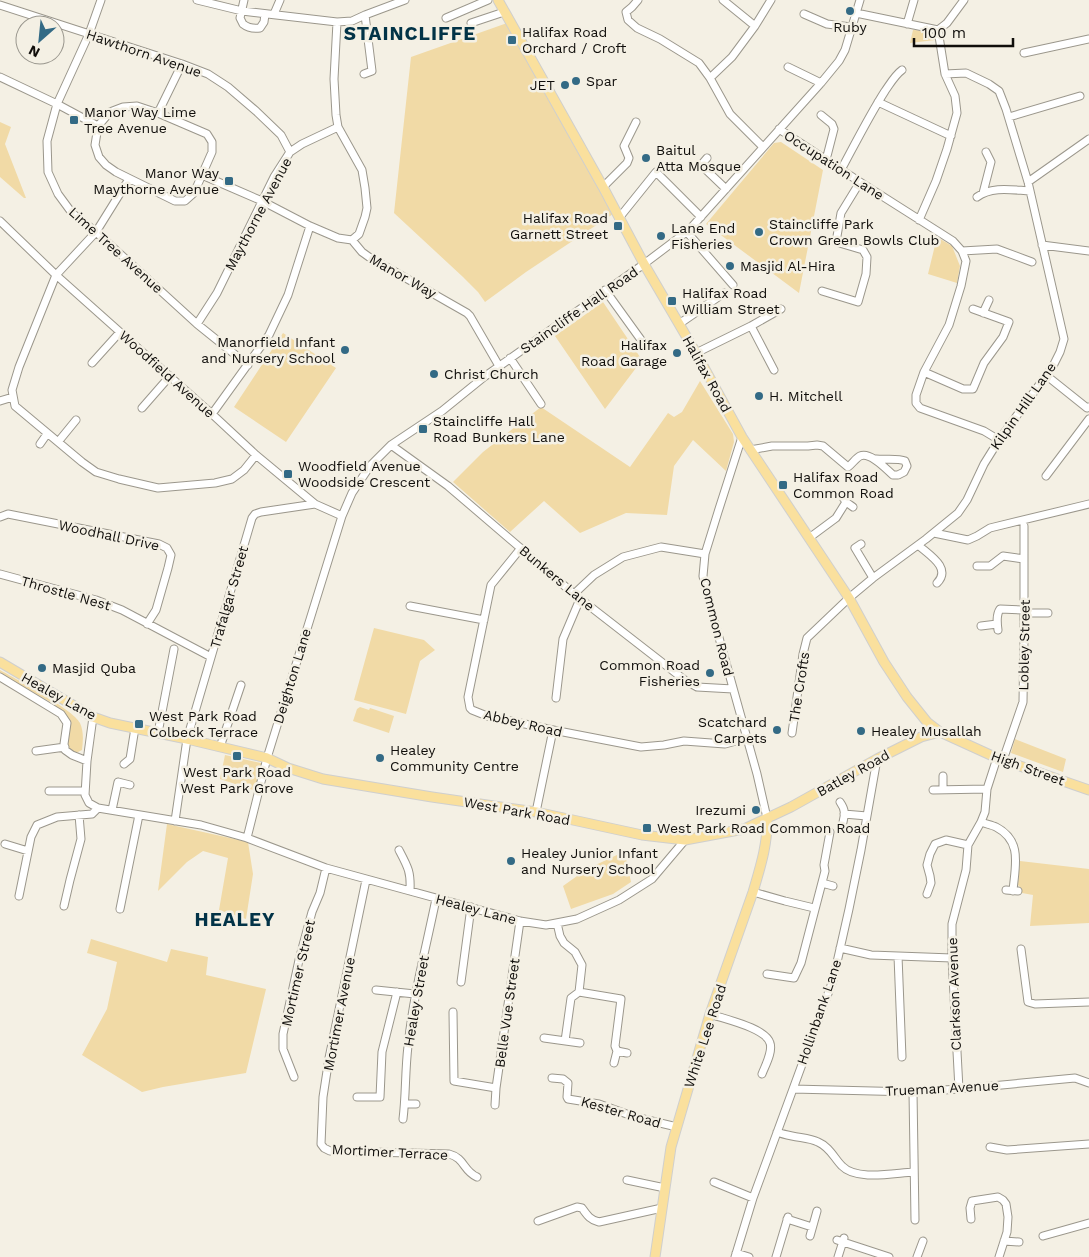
<svg xmlns="http://www.w3.org/2000/svg" width="1089" height="1257" viewBox="0 0 1089 1257" font-family="'Work Sans',sans-serif">
  <style>
    .green { fill: #f1daa6 }
    .lines { fill: none; stroke-linecap: round; stroke-linejoin: round }
    .minor-casing { stroke: #9b978c; stroke-width: 9 }
    .major-casing { stroke: #cfcfce; stroke-width: 11 }
    .minor { stroke: #fff; stroke-width: 7 }
    .major { stroke: #fae09d; stroke-width: 9 }
    .poi-dot { fill: #336a85; stroke: #f4f0e4; stroke-width: 2 }
    .labels { text-anchor: middle; stroke-width: 5; stroke-linejoin: round; paint-order: stroke }
    .poi-label { font-size: 14px; fill: #100e0b; stroke: #f4f0e4; text-anchor: start }
    .street-label { font-size: 14px; fill: #100e0b; stroke: #f4f0e4 }
    .district-label { font-size: 19px; font-weight: bold; letter-spacing: 1px; fill: #023347; stroke: #f4f0e4 }
  </style>
  <rect width="100%" height="100%" fill="#f4f0e4"/>
  <!-- green -->
  <path class="green" d="M510,22L616,212L526,272L485,302L478,292L463,277L394,213L411,57Z
    M913,30C922,31 931,31 935,40L910,43Z
    M0,122L11,127L5,144L26,198H24L0,177Z
    M781,142L823,170L799,293L706,224L774,143Z
    M937,237L952,246L960,266L957,283L928,274Z
    M603,302L642,360L605,409L555,336Z
    M283,333L336,368L286,442L234,407Z
    M700,381L733,434L734,442L726,471L693,440L674,466L667,515L626,513L580,533L544,501L510,532L453,482L483,452L541,407L630,467L668,413L674,417L682,412Z
    M374,628L424,640L435,650L420,661L406,714L354,700Z
    M0,670C16,679 74,710 80,723C84,732 83,741 82,750L76,753C63,747 68,740 70,729L54,704L12,681L0,675Z
    M360,707L369,710L370,708L394,716L389,733L353,721L357,709Z
    M1015,739L1066,759L1063,772L1011,753Z
    M225,755L261,763L262,767L256,791L220,779Z
    M167,824L248,842L253,874L246,919L219,910L228,858L203,851L187,862L158,891Z
    M619,854H625L631,882L613,894L571,909L563,886L587,869Z
    M1020,861L1089,869V923L1030,926L1033,895L1022,893V889L1018,885Z
    M91,939L167,962L171,949L208,957L206,975L266,989L246,1073L163,1087L142,1092L82,1055L107,1009L117,962L87,953Z"/>
  <g class="lines">
    <!-- minor casing -->
    <g class="minor-casing">
      <path id="minor" d="M101,0L89,34L57,104L47,141L48,172L58,194L72,213L96,232L197,324L248,365
        M197,0L242,11L337,22L352,21L365,15L405,0
        M244,0L240,18L243,24C248,28 253,29 260,28L264,22L265,14
        M638,0L632,7L626,12L628,20L637,28L660,39L699,63L710,78L730,114L763,147
        M723,0L755,26
        M0,5L182,64L208,74L228,87L256,111L281,135L290,152
        M856,13L938,30L947,23L964,0
        M274,14L280,0
        M804,14L827,24L851,27
        M446,18L488,0
        M337,22L334,79L336,115L338,127L362,170L365,188L367,208L365,217L359,234L352,240
        M471,23L504,12
        M907,24L914,0
        M1024,53L1089,39
        M788,67L821,83
        M364,74L372,71L365,15
        M0,77L57,104L98,126
        M710,78L732,57L755,26L771,0
        M878,102L951,136
        M137,106L158,113L207,134L212,142V152L194,193L185,201H175L116,172L106,165L99,157L95,145L98,126L110,112L123,107Z
        M158,113L182,64
        M821,115L832,124L834,129L826,160
        M1009,117L1080,96
        M779,129L860,182L953,241L962,251L966,261L961,286L949,325L924,372L916,395V403L920,408L984,431L999,440
        M707,158L701,165L726,189
        M841,170C855,144 869,116 885,91C890,84 895,75 902,70
        M202,175L262,201L310,226L338,238L352,240L362,252L369,257L467,313L470,316L499,366
        M129,179L96,232L56,275L19,367L12,390L15,406L82,462L96,472L119,479L158,488L215,483L232,479L244,470L256,455
        M1028,182L1089,139
        M603,187L627,163L629,158L624,146L636,122
        M983,193L991,162L986,152
        M977,197C992,186 1012,190 1030,191
        M619,218L656,172L701,217
        M919,220L936,181L947,149L957,113L955,96L945,74L938,30
        M0,221L56,275L212,414L256,455L315,504L342,516
        M686,231L733,285
        M1042,245L1089,251
        M962,251L997,249L1032,262
        M605,290L644,344
        M822,291L858,302L866,274L867,257L863,250L836,242L841,213L860,182
        M983,313L989,300
        M197,324L217,293L274,177L290,152L302,144L338,127
        M679,324L724,293
        M751,326L774,370
        M696,353L751,326L781,309
        M510,358L541,404
        M92,363L120,332
        M924,372L963,389H973L984,363L1003,337L1009,322L973,309
        M1047,376L1087,408L1089,407
        M0,401L13,397
        M142,408L170,376
        M212,414L269,335L288,295L310,226
        M742,437L718,512L705,554L703,576L706,591L757,774L767,818
        M58,442L76,420
        M40,444L47,434
        M391,445L448,486L574,594L686,681L697,687L733,689
        M750,450L772,446H808L817,445L823,446L848,467C852,464 856,458 860,456C870,451 886,469 893,475H898L904,472L907,466L905,461C898,458 885,460 876,459
        M1046,476L1089,419
        M842,496L846,502L853,507
        M0,517L8,514L159,544L167,548L171,555L168,568L156,610L147,624
        M934,533L968,540L977,536L990,528L1089,504
        M809,538L836,518L846,502
        M861,544L855,548L873,578
        M918,545C929,555 952,568 937,583
        M521,548L491,585L468,697L470,708L472,710L487,716L553,730L641,747L664,745L684,741L725,744L747,738
        M977,566H990L1003,556L1024,559
        M0,574L96,600L122,610L211,657
        M574,594L594,575L623,557L661,547L705,554
        M410,606L484,620
        M1024,613H1048
        M981,626L997,624
        M998,630C997,623 996,615 1000,609L1024,610
        M0,677L61,714L67,723L64,744L65,750L72,755L87,761
        M556,698L563,639L580,599
        M93,717L87,761L85,795L89,803L98,808L201,825L247,838L326,868L520,921L546,925L577,919L619,900L652,879L685,840
        M158,733L174,649
        M792,733L803,654L807,638L849,598L873,578L926,539L958,513L967,500L984,464L999,440L1053,366L1060,352L1064,339L1028,182L1006,109L999,91L989,84L966,73L945,74
        M220,747L241,685
        M36,751L65,747
        M1003,760L1023,702L1024,639V526
        M124,764L130,759L135,728
        M933,790L987,789
        M943,790V776
        M49,791H85
        M840,802C847,812 844,816 842,827
        M112,810L118,782L130,785
        M536,812L553,730
        M844,814L867,816
        M175,821L187,739L252,518L255,514L261,512L315,504
        M981,822C986,824 992,825 996,827C1023,841 1015,866 1013,891
        M247,838L267,758L342,516L352,493L370,466L391,445L442,411L484,377L644,264L689,230L821,83L839,61L845,50L860,0
        M5,844L28,851
        M399,850C408,867 411,872 410,891
        M366,880L329,1058L323,1097L321,1144L324,1148L330,1151L449,1154C465,1158 463,1171 477,1177
        M822,883L833,886
        M1006,890L1018,891
        M753,892L785,901L814,908
        M927,894L931,883L930,876L927,865L930,854L935,844L946,840L968,845
        M19,896L31,837L37,825L57,817L92,814L98,808
        M64,906L70,880L81,839L79,815
        M120,909L139,815
        M557,923L560,936L564,943L575,952L582,965L579,992L571,998L565,1041
        M840,948L871,955L952,958
        M1021,949L1028,1002L1035,1004L1089,1002
        M898,956L902,1057
        M767,974L794,978L801,963L825,871L824,865L830,832
        M461,982L471,907
        M376,990L415,994
        M579,992L621,999L615,1046L617,1051L614,1063
        M453,1012L454,1081L496,1088
        M710,1014C724,1019 766,1028 770,1043C773,1052 765,1066 762,1074
        M544,1038L580,1043
        M617,1051L627,1053
        M294,1077L283,1049V1034L299,960L312,912L320,893L326,868
        M552,1078L563,1079L568,1083L567,1097L568,1099L599,1104L635,1117L677,1127
        M793,1089L913,1092L959,1089L1075,1078L1089,1083
        M959,1089L952,958V924L966,870L968,845L981,822L985,812L987,789L997,758
        M913,1092L915,1220
        M357,1097H380L382,1052L397,992
        M405,1104H416
        M495,1105L496,1088L520,921
        M403,1119C406,1095 405,1071 408,1046C413,996 426,948 436,899
        M777,1132C782,1134 787,1135 792,1136C801,1138 810,1138 818,1142C830,1147 834,1158 842,1166C856,1181 894,1173 913,1172
        M990,1147L1007,1150L1089,1144
        M627,1180L665,1188
        M714,1182L753,1198
        M787,1219L812,1227
        M971,1219L970,1208L972,1201L998,1197L1003,1200L1006,1204L1008,1217L1007,1232L999,1257
        M538,1221L577,1207L582,1208C587,1215 590,1220 599,1222L662,1208
        M810,1236L817,1211
        M1043,1236L1089,1223
        M837,1240L889,1257
        M1004,1241L1019,1242
        M736,1253L749,1257
        M735,1257L753,1198L833,980L849,909L861,850L877,759
        M776,1257L788,1217
        M838,1257L844,1238
        M917,1257L923,1241"/>
    </g>
    <!-- major casing -->
    <g class="major-casing">
      <path id="major" d="M498,0L603,187L644,264L696,353L742,437L849,598L884,662L907,697L927,722L940,732L997,758L1089,790
        M0,662L93,717L110,723L187,739L267,758L288,768L323,779L432,797L536,812L642,835L685,840L744,829L791,807L877,759L921,737L940,732
        M655,1257L671,1147L710,1014L753,892C760,868 768,844 767,818"/>
    </g>
    <!-- minor -->
    <use href="#minor" class="minor"/>
    <!-- major -->
    <use href="#major" class="major"/>
  </g>
  <!-- markers -->
  <g class="poi-dot">
    <circle cx="850" cy="11" r="5"/>
    <rect x="507" y="35" width="10" height="10" rx="2.5"/>
    <circle cx="576" cy="81" r="5"/>
    <circle cx="565" cy="85" r="5"/>
    <rect x="69" y="115" width="10" height="10" rx="2.5"/>
    <circle cx="646" cy="158" r="5"/>
    <rect x="224" y="176" width="10" height="10" rx="2.5"/>
    <rect x="613" y="221" width="10" height="10" rx="2.5"/>
    <circle cx="759" cy="232" r="5"/>
    <circle cx="661" cy="236" r="5"/>
    <circle cx="730" cy="266" r="5"/>
    <rect x="667" y="296" width="10" height="10" rx="2.5"/>
    <circle cx="345" cy="350" r="5"/>
    <circle cx="677" cy="353" r="5"/>
    <circle cx="434" cy="374" r="5"/>
    <circle cx="759" cy="396" r="5"/>
    <rect x="418" y="424" width="10" height="10" rx="2.5"/>
    <rect x="283" y="469" width="10" height="10" rx="2.5"/>
    <rect x="778" y="480" width="10" height="10" rx="2.5"/>
    <circle cx="42" cy="668" r="5"/>
    <circle cx="710" cy="673" r="5"/>
    <rect x="134" y="719" width="10" height="10" rx="2.5"/>
    <circle cx="777" cy="730" r="5"/>
    <circle cx="861" cy="731" r="5"/>
    <rect x="232" y="751" width="10" height="10" rx="2.5"/>
    <circle cx="380" cy="758" r="5"/>
    <circle cx="756" cy="810" r="5"/>
    <rect x="642" y="823" width="10" height="10" rx="2.5"/>
    <circle cx="511" cy="861" r="5"/>
  </g>
  <g class="labels">
    <!-- poi labels -->
    <g class="poi-label">
      <text x="850" y="32" text-anchor="middle">Ruby</text>
      <text x="522" y="37">Halifax Road<tspan x="522" dy="16">Orchard / Croft</tspan></text>
      <text x="586" y="86">Spar</text>
      <text x="555" y="90" text-anchor="end">JET</text>
      <text x="84" y="117">Manor Way Lime<tspan x="84" dy="16">Tree Avenue</tspan></text>
      <text x="656" y="155">Baitul<tspan x="656" dy="16">Atta Mosque</tspan></text>
      <text x="219" y="178" text-anchor="end">Manor Way<tspan x="219" dy="16">Maythorne Avenue</tspan></text>
      <text x="608" y="223" text-anchor="end">Halifax Road<tspan x="608" dy="16">Garnett Street</tspan></text>
      <text x="769" y="229">Staincliffe Park<tspan x="769" dy="16">Crown Green Bowls Club</tspan></text>
      <text x="671" y="233">Lane End<tspan x="671" dy="16">Fisheries</tspan></text>
      <text x="740" y="271">Masjid Al-Hira</text>
      <text x="682" y="298">Halifax Road<tspan x="682" dy="16">William Street</tspan></text>
      <text x="335" y="347" text-anchor="end">Manorfield Infant<tspan x="335" dy="16">and Nursery School</tspan></text>
      <text x="667" y="350" text-anchor="end">Halifax<tspan x="667" dy="16">Road Garage</tspan></text>
      <text x="444" y="379">Christ Church</text>
      <text x="769" y="401">H. Mitchell</text>
      <text x="433" y="426">Staincliffe Hall<tspan x="433" dy="16">Road Bunkers Lane</tspan></text>
      <text x="298" y="471">Woodfield Avenue<tspan x="298" dy="16">Woodside Crescent</tspan></text>
      <text x="793" y="482">Halifax Road<tspan x="793" dy="16">Common Road</tspan></text>
      <text x="700" y="670" text-anchor="end">Common Road<tspan x="700" dy="16">Fisheries</tspan></text>
      <text x="52" y="673">Masjid Quba</text>
      <text x="149" y="721">West Park Road<tspan x="149" dy="16">Colbeck Terrace</tspan></text>
      <text x="767" y="727" text-anchor="end">Scatchard<tspan x="767" dy="16">Carpets</tspan></text>
      <text x="871" y="736">Healey Musallah</text>
      <text x="390" y="755">Healey<tspan x="390" dy="16">Community Centre</tspan></text>
      <text x="237" y="777" text-anchor="middle">West Park Road<tspan x="237" dy="16">West Park Grove</tspan></text>
      <text x="746" y="815" text-anchor="end">Irezumi</text>
      <text x="657" y="833">West Park Road Common Road</text>
      <text x="521" y="858">Healey Junior Infant<tspan x="521" dy="16">and Nursery School</tspan></text>
    </g>
    <!-- street labels -->
    <g class="street-label">
      <text transform="translate(144 53) rotate(19)" y="5">Hawthorn Avenue</text>
      <text transform="translate(834 165) rotate(33)" y="5">Occupation Lane</text>
      <text transform="translate(258 214) rotate(-62)" y="5">Maythorne Avenue</text>
      <text transform="translate(116 250) rotate(42)" y="5">Lime Tree Avenue</text>
      <text transform="translate(403 276) rotate(30)" y="5">Manor Way</text>
      <text transform="translate(579 310) rotate(-35)" y="5">Staincliffe Hall Road</text>
      <text transform="translate(167 374) rotate(42)" y="5">Woodfield Avenue</text>
      <text transform="translate(707 374) rotate(61)" y="5">Halifax Road</text>
      <text transform="translate(1023 406) rotate(-55)" y="5">Kilpin Hill Lane</text>
      <text transform="translate(109 535) rotate(12)" y="5">Woodhall Drive</text>
      <text transform="translate(557 578) rotate(40)" y="5">Bunkers Lane</text>
      <text transform="translate(66 593) rotate(16)" y="5">Throstle Nest</text>
      <text transform="translate(229 597) rotate(-74)" y="5">Trafalgar Street</text>
      <text transform="translate(717 627) rotate(76)" y="5">Common Road</text>
      <text transform="translate(1024 645) rotate(-89)" y="5">Lobley Street</text>
      <text transform="translate(292 676) rotate(-73)" y="5">Deighton Lane</text>
      <text transform="translate(799 687) rotate(-81)" y="5">The Crofts</text>
      <text transform="translate(59 696) rotate(29)" y="5">Healey Lane</text>
      <text transform="translate(523 723) rotate(13)" y="5">Abbey Road</text>
      <text transform="translate(1028 768) rotate(20)" y="5">High Street</text>
      <text transform="translate(853 773) rotate(-29)" y="5">Batley Road</text>
      <text transform="translate(517 811) rotate(10)" y="5">West Park Road</text>
      <text transform="translate(476 909) rotate(15)" y="5">Healey Lane</text>
      <text transform="translate(298 973) rotate(-77)" y="5">Mortimer Street</text>
      <text transform="translate(954 994) rotate(-92)" y="5">Clarkson Avenue</text>
      <text transform="translate(416 1001) rotate(-80)" y="5">Healey Street</text>
      <text transform="translate(819 1012) rotate(-71)" y="5">Hollinbank Lane</text>
      <text transform="translate(507 1013) rotate(-82)" y="5">Belle Vue Street</text>
      <text transform="translate(339 1014) rotate(-79)" y="5">Mortimer Avenue</text>
      <text transform="translate(705 1036) rotate(-72)" y="5">White Lee Road</text>
      <text transform="translate(942 1088) rotate(-3)" y="5">Trueman Avenue</text>
      <text transform="translate(621 1112) rotate(16)" y="5">Kester Road</text>
      <text transform="translate(390 1152) rotate(3)" y="5">Mortimer Terrace</text>
    </g>
    <!-- district labels -->
    <g class="district-label">
      <text x="410" y="40">STAINCLIFFE</text>
      <text x="235" y="926">HEALEY</text>
    </g>
  </g>
  <!-- north arrow -->
  <g transform="translate(40 40) rotate(207)"><circle r="24" fill="#f4f0e4" stroke="#99968d"/>
  <path d="M0-4L9 19L0 12L-9 19Z" fill="#336a85"/>
  <text y="-8" font-size="14" font-weight="bold" text-anchor="middle" fill="#100e0b">N</text>
  </g>
  <!-- scale -->
  <path d="M914 38v8h99v-8" fill="none" stroke="#100e0b" stroke-width="2.5"/>
  <text x="922" y="38" font-size="15" fill="#100e0b" stroke="#f4f0e4" stroke-width="4" paint-order="stroke">100 m</text>
</svg>
